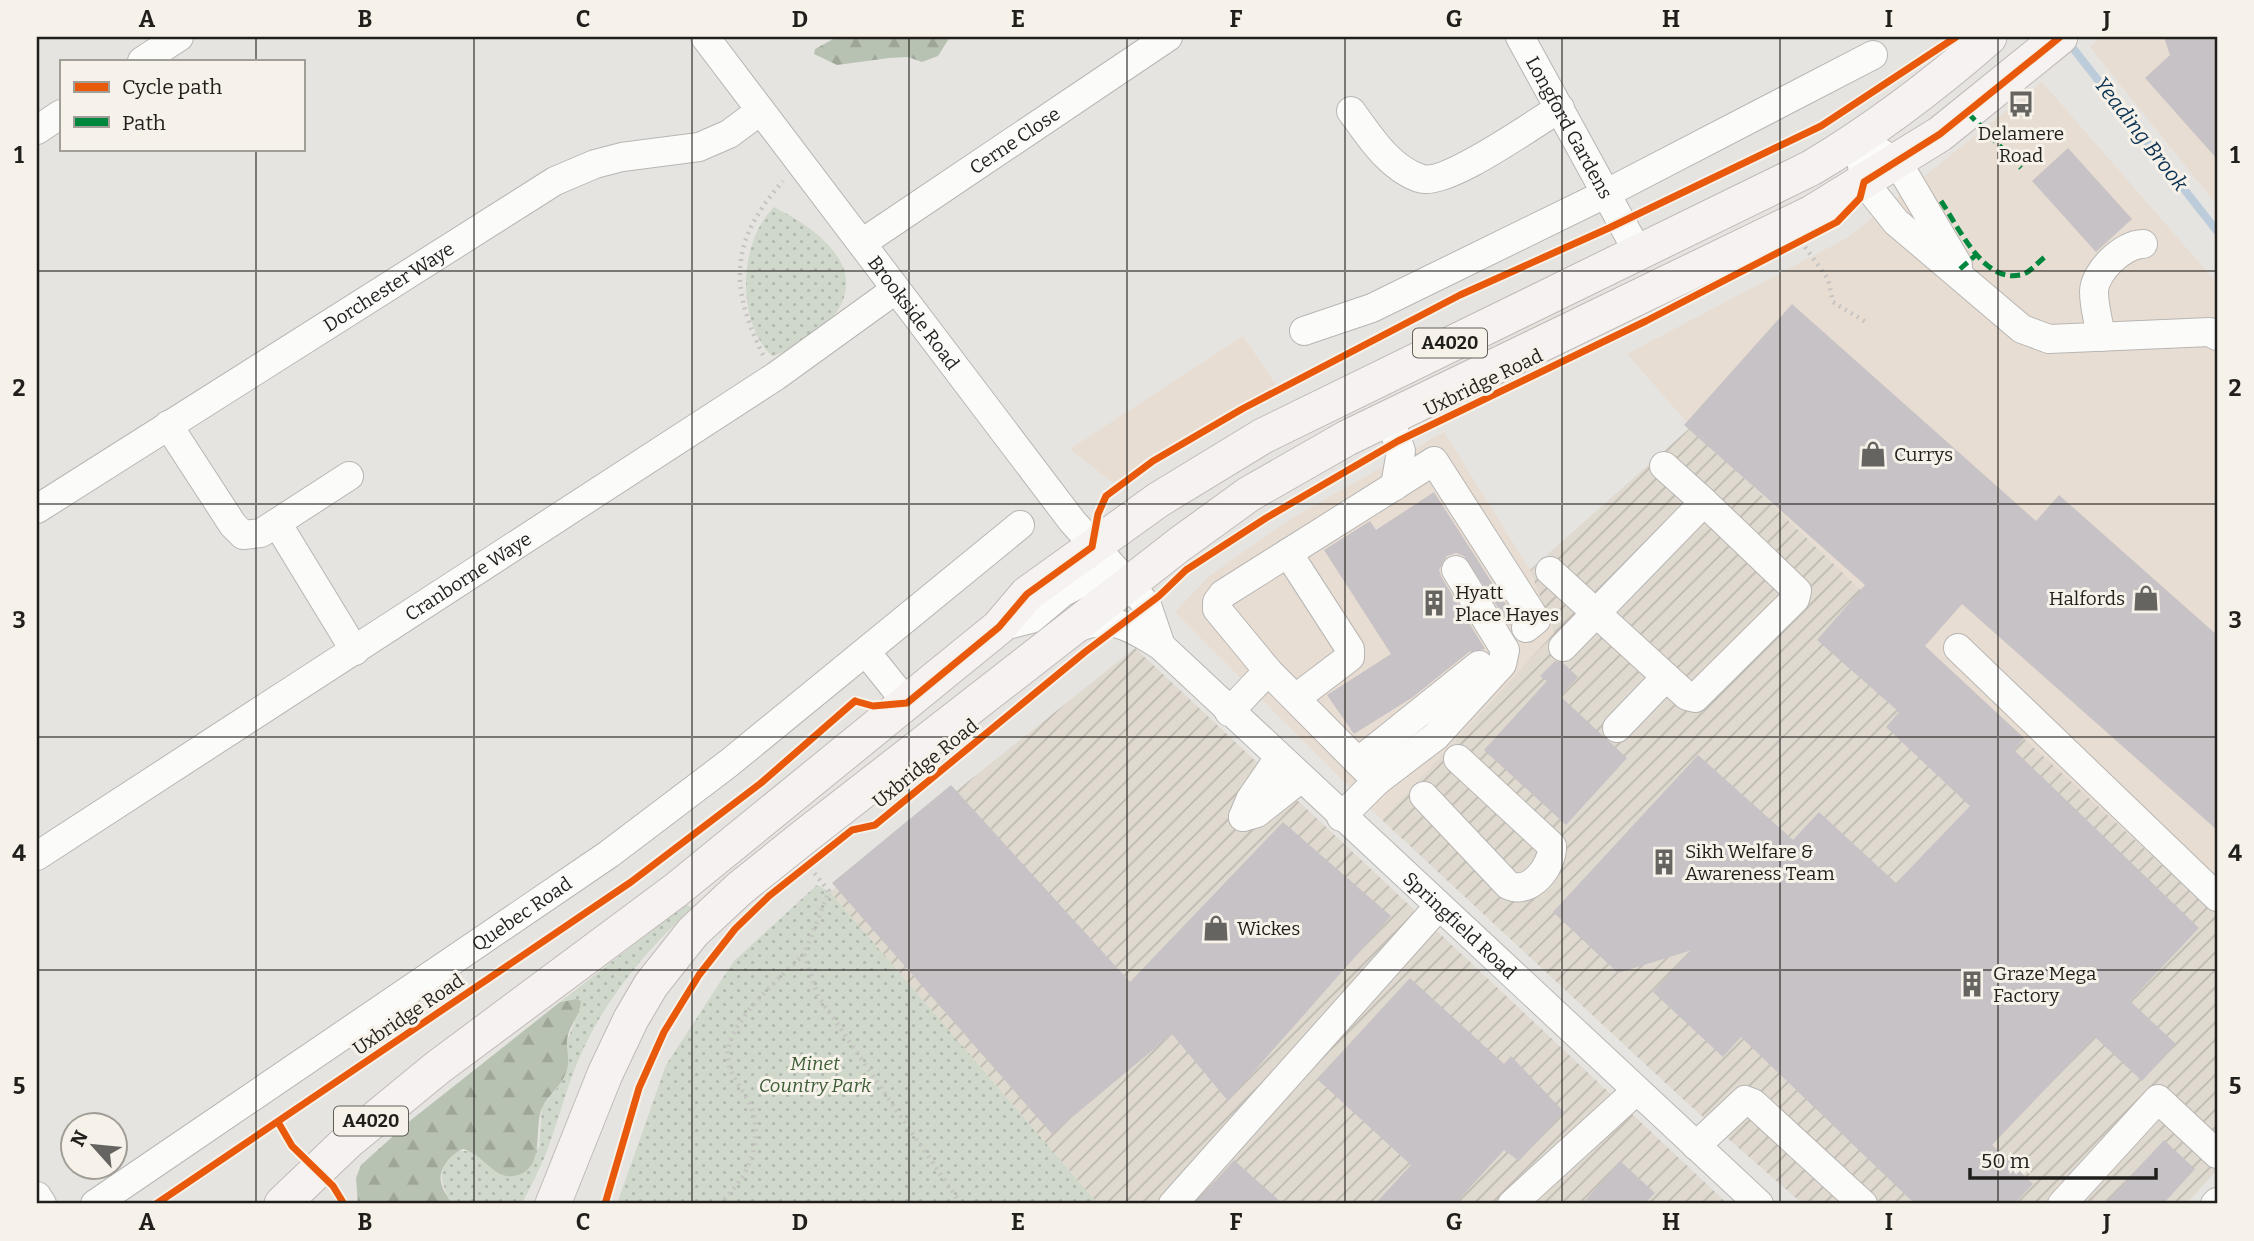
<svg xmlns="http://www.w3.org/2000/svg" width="2254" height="1241" viewBox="0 0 2254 1241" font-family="Bitter,serif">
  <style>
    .commercial { fill: #e8ddd2 }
    .industrial { fill: url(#industrial-furrows) }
    .grass { fill: url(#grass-dots) }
    .forest { fill: url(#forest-firs) }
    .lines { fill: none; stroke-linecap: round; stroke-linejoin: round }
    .stream { stroke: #bcccdb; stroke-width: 8 }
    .building { fill: #c7c2c5 }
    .minor-casing { stroke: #b8b6b3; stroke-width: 30 }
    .major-casing { stroke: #c1bab7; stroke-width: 37 }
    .path { stroke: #c6c4c2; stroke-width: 4.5; stroke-dasharray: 2 5; stroke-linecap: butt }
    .minor { stroke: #fbfbfa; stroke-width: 28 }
    .major { stroke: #f6f2f2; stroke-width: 35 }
    .quiet { stroke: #00873e; stroke-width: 5; stroke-dasharray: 10 5; stroke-linecap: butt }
    .cycleway-casing { stroke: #f7f2e9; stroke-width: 11 }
    .cycleway { stroke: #e8590c; stroke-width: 7 }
    .grid { fill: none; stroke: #211f1c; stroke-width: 2; stroke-opacity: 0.55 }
    .labels { text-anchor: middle; stroke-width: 6; stroke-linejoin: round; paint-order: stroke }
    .shield { fill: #f7f2e9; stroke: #615e5a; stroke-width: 2 }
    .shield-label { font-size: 18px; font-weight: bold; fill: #211f1c }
    .street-label { font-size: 19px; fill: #211f1c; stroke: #f7f2e9 }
    .poi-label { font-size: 19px; fill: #211f1c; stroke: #f7f2e9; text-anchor: start }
    .park-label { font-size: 19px; font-style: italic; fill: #3d5d37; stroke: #f7f2e9 }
    .water-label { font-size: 21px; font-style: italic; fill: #0d3353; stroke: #f7f2e9 }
    .neatline { fill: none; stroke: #211f1c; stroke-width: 2.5 }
    .grid-label { font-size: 23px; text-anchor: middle; font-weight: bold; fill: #211f1c }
  </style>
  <defs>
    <pattern id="industrial-furrows" width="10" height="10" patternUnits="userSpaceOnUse" patternTransform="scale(1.75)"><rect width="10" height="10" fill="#dfd9cf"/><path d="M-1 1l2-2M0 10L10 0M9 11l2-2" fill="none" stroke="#bfbab1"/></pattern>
    <pattern id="grass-dots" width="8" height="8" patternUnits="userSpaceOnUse" patternTransform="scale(1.75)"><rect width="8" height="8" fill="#cfd8cb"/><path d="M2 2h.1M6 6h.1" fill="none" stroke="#b1b9ae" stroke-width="1.8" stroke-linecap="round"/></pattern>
    <pattern id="forest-firs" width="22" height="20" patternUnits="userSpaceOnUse" patternTransform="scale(1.75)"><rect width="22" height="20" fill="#b8c2b3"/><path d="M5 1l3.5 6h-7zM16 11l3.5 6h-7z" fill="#9ea699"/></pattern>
  </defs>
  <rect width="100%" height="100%" fill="#e6e4e0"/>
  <!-- commercial -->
  <path class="commercial" d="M2100,37H2217V205L2090,47Z
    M2042,82L2217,283V915L1846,576L1691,427L1627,354L1847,238Z
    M1243,336L1276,385L1113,483L1070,449Z
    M1444,432L1530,570L1554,633L1382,820L1175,612L1209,576L1292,518Z"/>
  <!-- industrial -->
  <path class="industrial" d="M1691,427L1846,576L2217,915V1170L2186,1204H1803L1686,1102L1382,820L1554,633L1530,570Z
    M1135,648L1728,1204H1098L830,892Z"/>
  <!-- grass -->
  <path class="grass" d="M774,207C799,220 831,239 843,267C860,310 806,346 772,356C736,321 738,243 774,207Z
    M817,885L830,892L1098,1204H617L666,1065L734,961Z
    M686,904L692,908C647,949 606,998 581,1054C567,1085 559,1119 547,1151C540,1169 530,1187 522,1204H451C441,1179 434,1172 458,1151H474L491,1167L539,1148L542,1107L558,1087L567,1041L575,1022L568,1000L560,1002Z"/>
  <!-- forest -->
  <path class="forest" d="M837,37H950L938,56L922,62L908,57L889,58L837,65L814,54L815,49Z
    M577,999L581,1001C580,1016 568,1027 567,1041C566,1051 571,1060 566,1072C562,1086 548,1095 542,1108C533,1129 547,1171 513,1176C494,1179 482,1153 463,1149C452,1153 438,1169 441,1182C442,1190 449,1197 451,1204H358L356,1178L361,1165L411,1120L531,1025L560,1002Z"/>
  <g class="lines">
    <!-- stream -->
    <path class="stream" d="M2068,42L2217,231"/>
  </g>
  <!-- building -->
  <path class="building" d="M2164,37H2217V159L2145,78L2170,55Z
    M2068,148L2132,219L2096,252L2032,181Z
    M1792,304L2036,521L2059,495L2217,635V830L1962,604L1925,646L2024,738L2014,750L2199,928L2130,1001L2176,1044L2142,1081L2095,1037L1992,1145L2033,1184L2014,1204H1915L1741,1037L1723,1057L1653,992L1692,950L1618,973L1553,912L1698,755L1793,840L1819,812L1896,883L1970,806L1886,727L1899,712L1817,640L1865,585L1684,425Z
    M1434,492L1514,617L1510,626L1464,556L1456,553L1447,556L1439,570L1442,578L1485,649L1469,652L1413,697L1354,734L1327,695L1391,654L1324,550L1370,521L1376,530Z
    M1555,661L1563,663L1578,677L1560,696L1627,758L1566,825L1484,750L1547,681L1540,676Z
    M951,785L1130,982L1283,822L1391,916L1228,1101L1172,1034L1052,1134L832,883Z
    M1410,978L1504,1064L1511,1056L1564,1112L1519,1161L1504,1150L1455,1204H1375L1411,1165L1317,1079Z
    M2164,1140L2195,1169L2163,1204H2105Z
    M1234,1160L1283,1204H1195Z
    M1620,1161L1655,1193L1644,1204H1582Z"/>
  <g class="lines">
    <!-- minor casing -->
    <g class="minor-casing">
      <g id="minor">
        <path id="s1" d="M705,37L1072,521L1147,605L1161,646"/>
        <path id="s2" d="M1520,37L1639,254"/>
        <path d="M142,61L179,37"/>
        <path d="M1351,111C1369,135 1388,167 1419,178C1445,188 1533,124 1560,108"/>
        <path d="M37,130L61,114"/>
        <path d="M1859,140L1864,182L1896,222L2022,329L2049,339L2210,332L2217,336"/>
        <path d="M1878,151L1898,163L1958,265"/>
        <path id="s3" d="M862,243L1168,37"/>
        <path d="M1304,331L1372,308L1605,194L1873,55"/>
        <path d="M2101,337C2099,323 2094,307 2094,292C2094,272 2123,244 2143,244"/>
        <path d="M1389,417L1401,451L1395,486"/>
        <path d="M168,425L233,525L243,535L261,533L349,476"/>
        <path d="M1664,466L1704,502"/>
        <path id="s4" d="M37,509L555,181L595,164L622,157L699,147L729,134L760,111"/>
        <path d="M277,523L355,651"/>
        <path d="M1288,553L1434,461L1536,620L1526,628"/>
        <path d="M1550,571L1687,696L1695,698L1795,599L1797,591L1704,502L1563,647"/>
        <path d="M999,627L1031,619L1062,593L1079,584L1104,580L1130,584"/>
        <path id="s5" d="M1073,630C1108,612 1131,627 1161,646L1759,1204"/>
        <path d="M1958,648L2217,897"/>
        <path d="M866,652L907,703"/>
        <path d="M1296,698L1350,657V649L1288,553L1223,594L1217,602V609L1268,671L1377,781L1341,817"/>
        <path d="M1229,712L1268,671"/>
        <path d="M1617,728L1666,677"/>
        <path d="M1358,762L1479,665"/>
        <path d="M1377,781L1436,736L1502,664L1505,650L1456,570"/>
        <path d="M1424,796L1508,885C1530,896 1553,866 1552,846L1458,759"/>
        <path d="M1243,817L1257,813L1300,779"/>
        <path d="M1243,817L1250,800L1278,759"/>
        <path id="s6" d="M37,856L776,376L895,290"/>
        <path d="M1696,1146L1745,1100L1753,1103L1863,1204"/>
        <path d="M37,1196L42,1204"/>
        <path id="s7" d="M95,1204L609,854L729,763L1020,525"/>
        <path d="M1173,1204L1438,907"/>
        <path d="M1512,1204L1636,1091"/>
        <path d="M2062,1204L2158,1099L2217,1154"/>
        <path d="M2215,1204L2217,1202"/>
      </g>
    </g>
    <!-- major casing -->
    <g class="major-casing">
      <path id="major" d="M282,1204L347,1142L437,1068L676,890L999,627L1027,594L1158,500L1263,436L1811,168C1875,130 1933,86 1989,37
        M553,1204L605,1074L631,1019L651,985L693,932L739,889L805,836L1180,544L1249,494L1347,438L1812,213L1940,134L2060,37"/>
    </g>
    <!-- path -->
    <path class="path" d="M1805,247L1828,279L1833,302L1869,324
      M763,355C729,285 730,241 783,181
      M810,868L829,891L804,954L818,996L961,1204
      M719,1204C749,1177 768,1137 747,1099C739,1083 725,1070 728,1050C732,1018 781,977 804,954"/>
    <!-- minor -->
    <use href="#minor" class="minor"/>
    <!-- major -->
    <use href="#major" class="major"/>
    <!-- quiet -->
    <path class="quiet" d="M1968,113L2021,168
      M1941,201C1958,226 1983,283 2020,275C2029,274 2038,262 2046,256
      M1960,269L1977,254"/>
    <!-- cycleway casing -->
    <g class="cycleway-casing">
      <path id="cycleway" d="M855,701L873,706L907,703L999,627L1027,594L1092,547L1098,514L1106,496L1153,461L1242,409L1460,295L1609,228L1821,126L1956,37
        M278,1122L292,1146L333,1186L344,1204
        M156,1204L631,882L761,783L855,701
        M605,1204L639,1088L664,1032L699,975L735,929L769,896L852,830L875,825L1085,652L1159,596L1186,570L1266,518L1398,441L1646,321L1837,222L1860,198L1864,182L1940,134L2060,37"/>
    </g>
    <!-- cycleway -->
    <use href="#cycleway" class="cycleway"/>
  </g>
  <!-- grid -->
  <path class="grid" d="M256,37V61M474,37V1204M692,37V1204M909,37V1204M1127,37V1204M1345,37V1204M1562,37V1204M1780,37V1204M1998,37V1204M256,149V1204M37,271H2217M37,504H2217M37,737H2217M37,970H2217"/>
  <!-- icons -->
  <defs>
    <g id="bus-bare" transform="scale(2.1)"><path d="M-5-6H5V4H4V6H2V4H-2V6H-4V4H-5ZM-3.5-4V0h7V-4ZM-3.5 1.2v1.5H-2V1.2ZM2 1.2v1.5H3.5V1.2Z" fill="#666461" stroke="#f7f2e9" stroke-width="2.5" paint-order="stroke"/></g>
    <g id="shop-bare" transform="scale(2.1)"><path d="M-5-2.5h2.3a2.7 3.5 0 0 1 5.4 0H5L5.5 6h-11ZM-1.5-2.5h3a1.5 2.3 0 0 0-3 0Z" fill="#666461" stroke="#f7f2e9" stroke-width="2.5" paint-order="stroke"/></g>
    <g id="building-bare" transform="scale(2.1)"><path d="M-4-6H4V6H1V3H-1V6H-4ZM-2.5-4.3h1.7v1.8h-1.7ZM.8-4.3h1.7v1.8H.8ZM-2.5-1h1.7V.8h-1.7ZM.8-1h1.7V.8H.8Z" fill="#666461" stroke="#f7f2e9" stroke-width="2.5" paint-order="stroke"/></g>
  </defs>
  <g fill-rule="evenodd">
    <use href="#bus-bare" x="2021" y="104"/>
    <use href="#shop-bare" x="1873" y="454"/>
    <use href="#shop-bare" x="2146" y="598"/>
    <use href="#building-bare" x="1434" y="603"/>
    <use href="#building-bare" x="1664" y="862"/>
    <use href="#shop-bare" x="1216" y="928"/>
    <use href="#building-bare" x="1972" y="984"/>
  </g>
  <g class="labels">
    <!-- shield labels -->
    <g class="shield">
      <rect x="1413" y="328.5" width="74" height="29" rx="5"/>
      <rect x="334" y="1106.5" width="74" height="29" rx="5"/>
    </g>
    <g class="shield-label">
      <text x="1450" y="349">A4020</text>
      <text x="371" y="1127">A4020</text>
    </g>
    <!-- street labels -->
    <g class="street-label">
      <text dy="7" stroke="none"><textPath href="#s2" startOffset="103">Longford Gardens</textPath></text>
      <text dy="7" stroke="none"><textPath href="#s3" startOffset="184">Cerne Close</textPath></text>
      <text dy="7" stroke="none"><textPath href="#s4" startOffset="416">Dorchester Waye</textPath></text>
      <text dy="7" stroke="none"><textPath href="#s1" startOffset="346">Brookside Road</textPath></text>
      <text transform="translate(1483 382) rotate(-26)" y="7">Uxbridge Road</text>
      <text dy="7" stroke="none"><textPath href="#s6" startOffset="514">Cranborne Waye</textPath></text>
      <text transform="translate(925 763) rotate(-39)" y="7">Uxbridge Road</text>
      <text dy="7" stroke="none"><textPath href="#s7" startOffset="516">Quebec Road</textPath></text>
      <text dy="7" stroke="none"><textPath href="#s5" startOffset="504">Springfield Road</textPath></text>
      <text transform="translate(408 1014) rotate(-34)" y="7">Uxbridge Road</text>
    </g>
    <!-- poi labels -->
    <g class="poi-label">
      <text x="2021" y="140" text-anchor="middle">Delamere<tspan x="2021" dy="22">Road</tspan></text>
      <text x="1894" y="461">Currys</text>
      <text x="1455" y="599">Hyatt<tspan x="1455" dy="22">Place Hayes</tspan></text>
      <text x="2125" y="605" text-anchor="end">Halfords</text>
      <text x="1685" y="858">Sikh Welfare &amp;<tspan x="1685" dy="22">Awareness Team</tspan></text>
      <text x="1237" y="935">Wickes</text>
      <text x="1993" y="980">Graze Mega<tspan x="1993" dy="22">Factory</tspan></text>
    </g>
    <!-- park labels -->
    <g class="park-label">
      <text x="815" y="1070">Minet<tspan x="815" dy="22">Country Park</tspan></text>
    </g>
    <!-- water labels -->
    <g class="water-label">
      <text transform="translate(2141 134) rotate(52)" y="7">Yeading Brook</text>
    </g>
  </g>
  <!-- border -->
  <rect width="2254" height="1241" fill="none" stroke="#f7f2e9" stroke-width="77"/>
  <!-- legend -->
  <rect x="60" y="60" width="245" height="91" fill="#f7f2e9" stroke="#a19e97" stroke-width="2"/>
  <rect x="74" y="82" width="35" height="10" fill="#e8590c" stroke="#a19e97" stroke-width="2"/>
  <text x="122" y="94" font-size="21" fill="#211f1c">Cycle path</text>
  <rect x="74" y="117" width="35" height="10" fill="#00873e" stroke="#a19e97" stroke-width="2"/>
  <text x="122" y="130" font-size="21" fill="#211f1c">Path</text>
  <!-- north arrow -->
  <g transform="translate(94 1146) rotate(297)"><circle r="33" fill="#f7f2e9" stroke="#a19e97" stroke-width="2"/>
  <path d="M0-5L12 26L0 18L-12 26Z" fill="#666461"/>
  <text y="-10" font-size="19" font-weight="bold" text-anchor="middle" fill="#211f1c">N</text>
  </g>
  <!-- scale -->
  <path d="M1970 1168v10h186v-10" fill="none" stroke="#211f1c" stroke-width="3.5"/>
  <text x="1981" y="1168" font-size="21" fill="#211f1c" stroke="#f7f2e9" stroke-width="5" paint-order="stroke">50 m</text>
  <rect x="38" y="38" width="2178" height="1164" class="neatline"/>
  <g class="grid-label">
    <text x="147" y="27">A</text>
    <text x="365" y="27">B</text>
    <text x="583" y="27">C</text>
    <text x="800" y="27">D</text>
    <text x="1018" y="27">E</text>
    <text x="1236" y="27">F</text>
    <text x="1454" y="27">G</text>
    <text x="1671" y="27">H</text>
    <text x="1889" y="27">I</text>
    <text x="2107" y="27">J</text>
    <text x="19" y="163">1</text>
    <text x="2235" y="163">1</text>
    <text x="19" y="396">2</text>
    <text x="2235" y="396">2</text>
    <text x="19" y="628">3</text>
    <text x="2235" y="628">3</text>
    <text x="19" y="861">4</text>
    <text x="2235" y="861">4</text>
    <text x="19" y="1094">5</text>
    <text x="2235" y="1094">5</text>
    <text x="147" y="1230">A</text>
    <text x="365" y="1230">B</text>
    <text x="583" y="1230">C</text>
    <text x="800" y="1230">D</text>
    <text x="1018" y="1230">E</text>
    <text x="1236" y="1230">F</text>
    <text x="1454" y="1230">G</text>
    <text x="1671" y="1230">H</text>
    <text x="1889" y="1230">I</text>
    <text x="2107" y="1230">J</text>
  </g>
</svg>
